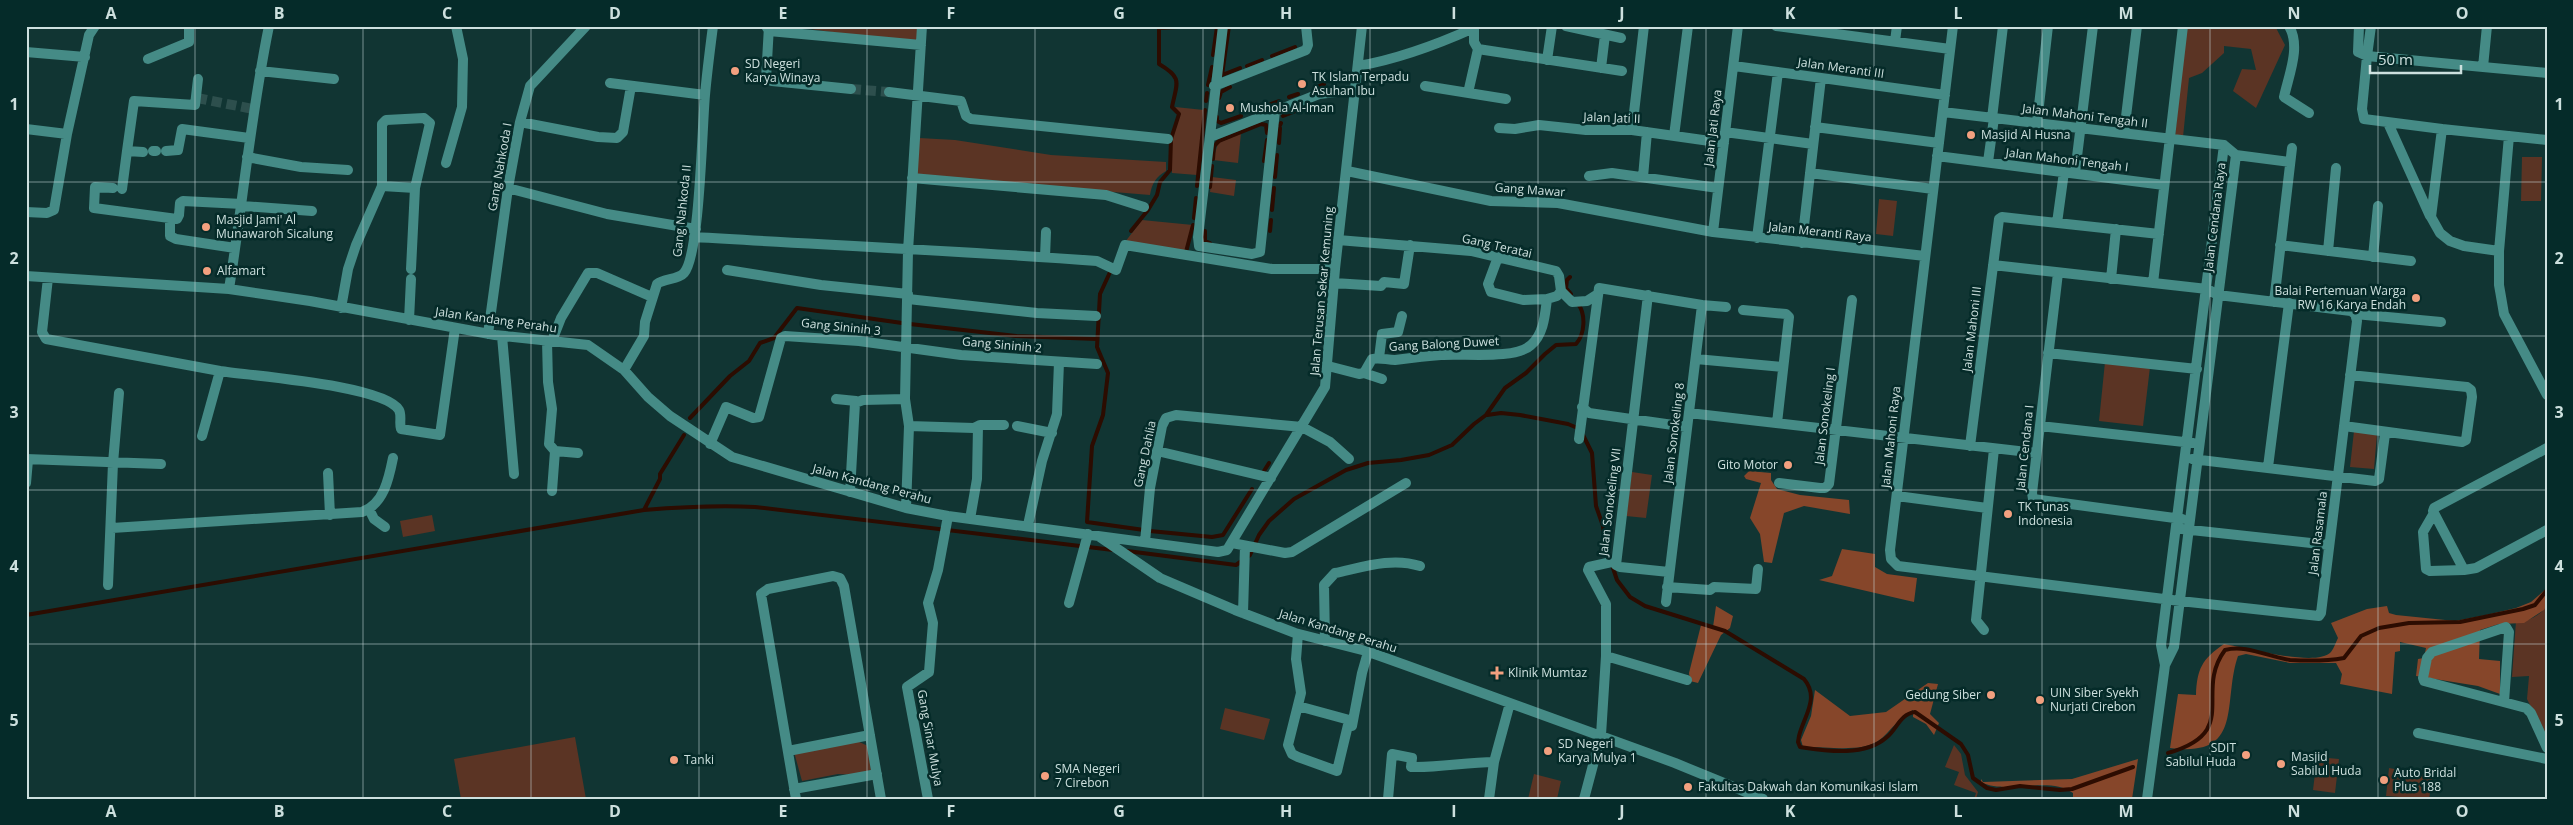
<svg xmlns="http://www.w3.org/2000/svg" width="2573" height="825" viewBox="0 0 2573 825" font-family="'Open Sans',sans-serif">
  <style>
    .green { fill: #5b3424 }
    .forest { fill: #86462a }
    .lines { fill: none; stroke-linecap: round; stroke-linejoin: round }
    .stream { stroke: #2c0c01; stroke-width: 4 }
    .minor-tunnel { stroke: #2d4f4d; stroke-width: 10; stroke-dasharray: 10 5; stroke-linecap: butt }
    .minor { stroke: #458b86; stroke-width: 10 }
    .grid { fill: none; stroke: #cde0de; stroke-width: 1; stroke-opacity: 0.55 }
    .poi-dot { fill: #f2a07f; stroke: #052b29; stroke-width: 2 }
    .labels { text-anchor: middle; stroke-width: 5; stroke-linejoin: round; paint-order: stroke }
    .poi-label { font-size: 12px; fill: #cde0de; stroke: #052b29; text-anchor: start }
    .street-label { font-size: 12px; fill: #cde0de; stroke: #052b29 }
    .neatline { fill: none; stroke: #cde0de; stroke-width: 2 }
    .grid-label { font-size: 16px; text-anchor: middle; font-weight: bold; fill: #cde0de }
  </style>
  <rect width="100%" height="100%" fill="#113533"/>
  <!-- green -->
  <path class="green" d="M918,26L917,40L853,35L796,27Z
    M2186,26H2275L2285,45L2256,108L2233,91L2242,69L2256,70L2251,49L2224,46V53L2202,73L2189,78L2183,137L2175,136Z
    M1175,107L1204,110L1197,175L1172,173V140L1180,113Z
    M1241,133L1238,163L1213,160L1218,143Z
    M919,138L955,140L1051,155L1166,162V171C1156,177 1152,183 1150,195L916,176Z
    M2522,157H2542L2541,201H2521Z
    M1212,177L1236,180L1234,196L1210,192Z
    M1879,199L1897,201L1893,236L1876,234Z
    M1142,220L1193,225L1186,251L1125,242Z
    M2105,362L2150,367L2143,426L2099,421Z
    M2354,431L2377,434L2374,469L2350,467Z
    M1632,472L1652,475L1646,518L1626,516Z
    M432,515L435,531L403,537L400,521Z
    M2547,605V739L2527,699L2529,676L2512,677L2516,621C2527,623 2541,615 2547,605Z
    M1225,708L1270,719L1264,740L1220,729Z
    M575,737L586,799H461L454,759Z
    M855,740L868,746L871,770L857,775L838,774L802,781L794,752Z
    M1954,745L1961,754L1965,775L1978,792L1976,799H1974L1976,793L1954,785L1959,772L1945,767Z
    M2317,757L2339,759L2335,793L2313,790Z
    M2389,768L2433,776L2429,799L2386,796Z
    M1534,774L1561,781L1557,799H1528Z"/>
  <!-- forest -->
  <path class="forest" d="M1749,471L1771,473V480L1777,489L1800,495L1849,500L1850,514L1804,506L1784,513L1772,563L1764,562L1760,534L1750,518L1761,483L1746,479L1744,476Z
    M1842,549L1875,554V567L1887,574L1917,578L1914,602L1819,580L1832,576Z
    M2547,588V605L2544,610L2524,623L2499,624L2480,630L2479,659L2500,661V694L2478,686L2416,676L2418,659L2424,658L2426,648L2400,642V651L2395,652L2392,694L2340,684L2342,674L2336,663H2290L2246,654L2238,656C2222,702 2245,758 2170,748L2178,694L2196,695C2197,669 2202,659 2224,644C2245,647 2316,668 2331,652C2334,648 2336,642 2338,638L2331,623L2367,609L2387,606L2389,613L2396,615L2455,621L2486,615L2516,608L2531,602Z
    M1716,606L1733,616L1730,628L1721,635L1698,683L1690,681L1689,673L1701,625L1713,627Z
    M1928,683L1938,684L1930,714L1939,723L1934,735L1926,724L1913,717V710C1897,718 1891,732 1878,741C1861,753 1823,746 1803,747L1801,740L1811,716L1815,690L1850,716L1886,712Z
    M2138,759L2132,799H2073V793C2047,775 2009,796 1981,782V779L1983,782L2072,779Z"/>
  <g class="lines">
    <!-- stream -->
    <path class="stream" d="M1205,26L1217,27L1213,55
      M1229,26L1222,75L1240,68
      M1272,56L1295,47
      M1247,66L1262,60
      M1208,85L1212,67
      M1317,87L1324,84
      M1289,97L1298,94
      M1219,98L1221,92L1230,87
      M1206,101L1207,93
      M1261,108L1279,101
      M1283,116L1306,107
      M1217,117V121L1221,123L1241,116
      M1280,125L1281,123
      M1279,143L1280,128
      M1213,159L1214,146L1219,141L1261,124L1266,125L1267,133
      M1264,161L1267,140
      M1275,177L1277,155
      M1197,186L1205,110
      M1210,187L1212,166
      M1272,210L1274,188
      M1194,218L1196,198
      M1131,231L1148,210L1157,195L1160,182L1170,170L1171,139L1179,114L1172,107C1177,82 1183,78 1159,64V28L1196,26
      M1205,231V241L1210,243
      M1270,231L1271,220
      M1186,252L1193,225
      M1111,270L1100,294L1097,347L1108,373L1103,415L1092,446L1087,522L1144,530
      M1570,277L1567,280L1566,288L1571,294
      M910,324L1016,336L1097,339
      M1487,415L1501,413L1520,415L1568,424L1580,429L1592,453L1596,506L1603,526L1605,544L1617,580L1630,597L1645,606L1725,631L1804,679C1820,698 1804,716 1799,736L1798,742L1800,747C1827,751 1865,757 1887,737C1897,729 1900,714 1915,712L1961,744L1968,755L1973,778L1987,788L1996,790L2020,786L2060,790L2072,789L2133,767
      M690,418L730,376L749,361L760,343L774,338L797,308L902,323
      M1264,471L1269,463
      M644,510L660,479V474L684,435
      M1150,531L1212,537L1223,535L1252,489
      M1127,551L1236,565L1250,555L1259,535L1269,521L1294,499L1346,470L1368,463L1401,460L1429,455L1452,445L1474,424L1486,415L1505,388L1526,373L1545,354L1556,345L1576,344C1585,334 1586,314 1578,304
      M26,615L644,510C681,507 717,505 755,507L1113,550
      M2168,753C2242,732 2193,693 2225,650C2246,644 2268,657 2290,660C2307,661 2327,661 2344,658L2361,636L2379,628L2409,623L2460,622L2523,609L2535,605L2547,590"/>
    <!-- minor-tunnel -->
    <path class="minor-tunnel" d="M851,89L889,92
      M197,98L253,109"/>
    <!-- minor -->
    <path class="minor" d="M766,26L769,31L921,45
      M769,26L766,79L772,81L851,89
      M1223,26L1198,237L1199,246L1252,254L1260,252L1275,111
      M1474,26V42L1478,49L1622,71
      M1566,26L1621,38
      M1776,26L1950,49
      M1953,26L1890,550L1891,559L1898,566L2180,601L2319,616L2321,613L2357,321L2355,314
      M2289,26C2301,47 2289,74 2284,97L2309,113
      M2359,26L2358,52L2367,56L2362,109L2364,119L2442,129
      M2371,26L2367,56L2483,67
      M2487,26L2483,67L2547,73
      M1895,41L1897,26
      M26,52L85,57
      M148,59L189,42V26
      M1547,60L1552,26
      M1358,66C1399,59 1436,45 1474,28
      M1734,66L1945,95
      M1601,68L1605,35
      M260,71L334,79
      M610,83L705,95
      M1214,86L1306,50L1308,45L1306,26
      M1425,86L1506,99
      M889,92L961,101L966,116L971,119L1168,139
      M1468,93L1478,49
      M1943,112L2224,145
      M1992,118L2003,26
      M520,122L598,137L617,138L623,132L631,86
      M2037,123L2048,26
      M2388,123L2430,216
      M1815,127L1939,143
      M1499,128L1515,129L1539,125L1586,130H1632L1724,143
      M26,129L67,134
      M1632,130L1644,26
      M1725,132L1813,144
      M2124,133L2137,26
      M1674,136L1688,26
      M1210,137L1319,94L1354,90
      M2547,140L2442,129L2431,217L2440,233L2450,241L2464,246L2499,251V285L2504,314L2547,395
      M127,151L134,101L195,105L198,79
      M153,151H156
      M166,151L178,150L182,129L249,138
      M2236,155L2290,162
      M1937,156L2164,185
      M247,157L301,167L348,170
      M1988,162L1994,118
      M446,163L462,107L463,59L456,26
      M1347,171L1491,201L1558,203L1713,232L1925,256
      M1810,173L1933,189
      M2075,173L2093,26
      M1589,176L1612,173L1718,188
      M1643,177L1647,132
      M912,178L1106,195L1144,207
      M382,186L415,188
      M113,188L95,187L94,208L177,219L179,215L180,203L183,201L242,204
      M508,188L607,214L696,229
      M122,189L127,151L143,152
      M242,206L312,211
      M26,212L47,213L54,210L67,134L89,35L95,26
      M170,218V236L176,239L235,248
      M2057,223L2064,172
      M1713,232L1738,26
      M694,237C829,245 963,251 1097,261L1116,270L1125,245L1272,269H1335
      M1757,238L1778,72
      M1338,240L1471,251L1556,271L1559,276L1561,291L1572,302L1587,301L1598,294
      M1802,243L1821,78
      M2280,245L2411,261
      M2328,251L2336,168
      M2499,251L2509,136
      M1045,257L1046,232
      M1498,257L1488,284L1491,292L1523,300L1547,299
      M2373,257L2378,206
      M1993,265L2207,289L2218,295L2351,311L2355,314L2441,322
      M727,270L821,285L908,294
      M2058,273L2032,493L2033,499L2182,519
      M26,276L229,289L310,301L495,335L588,345L624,370L648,397L670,416L732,457L906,508L948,516L1218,552L1227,550L1325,387L1335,269L1362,26
      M48,278L42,332L46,339L220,371
      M2111,279L2116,229
      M1334,283L1381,286L1384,282L1404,284L1410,245
      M2153,283L2183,26
      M229,289C243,201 251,113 269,26
      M1648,295L1616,565L1620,567L1669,572
      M908,299L1037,313L1096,316
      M2274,302L2292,148
      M341,308L348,269L356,245L382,186V124L386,120L424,118L430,123L415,188L411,269
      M1743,310L1786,314L1789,317L1777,423
      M409,320L411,279
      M488,334L508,188L520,122L530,86L586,26
      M502,336L514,474
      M547,341L548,382L552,409L549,444L555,451L552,491
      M552,341L561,318L588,273H597L652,297
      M2048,353L2197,369
      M1379,358L1382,334L1398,332L1402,316
      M1696,359L1783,367
      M1328,366L1359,374L1364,373L1372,359C1380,357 1387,360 1395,360C1410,358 1425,356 1441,355C1463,353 1515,360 1531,345C1544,334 1545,314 1547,299L1557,296L1561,291
      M624,370L644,336L645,322L657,284C664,278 678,280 684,273C700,255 702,126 705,95C707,72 710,49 713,26
      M1364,373L1382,379
      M836,399L856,401
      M1582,407L1589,413L1687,427
      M1689,413L2036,453
      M909,426L974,428L980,425H1004
      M1017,426L1052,433
      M2040,426L2193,443
      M2344,426L2462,442L2466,440L2472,397L2471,390L2467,387L2350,375
      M202,436L220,371C251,376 384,385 399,410C402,416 399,423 401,429L440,435L455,328
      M1579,439L1599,288L1702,305
      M710,444L726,407L753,418L759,417L781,338L785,336L859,341L961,355L1097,364
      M1970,446L1999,219L2002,217L2159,234
      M2547,448L2434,508L2433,511L2464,570L2476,568L2547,530
      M555,451L578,453
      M1157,451L1271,478
      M26,459L161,464
      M2192,459L2375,481L2379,479L2385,434L2390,433
      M2268,467L2289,303
      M328,473L330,515
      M26,483L28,460
      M1779,483L1820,488H1825L1829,484L1852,300
      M850,492L855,403L863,400L905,399
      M1897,496L1987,508
      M906,508L909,426L905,399L908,251L922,26
      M369,509L374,519L385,527
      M2434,513L2423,532L2426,569L2430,571L2464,570
      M970,519L977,479L978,426
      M1028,525L1042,461L1057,414L1059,362
      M112,528L362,512C384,504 389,478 393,458
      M2182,529L2329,545
      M1100,537L1160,578L1235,610L1295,633L1366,651L1408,666L1675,763L1763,799
      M1145,542L1150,488L1162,426L1166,418L1176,415L1302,427L1330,442L1349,459
      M1232,543L1285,553L1292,552L1406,483
      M108,585L113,463L119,393
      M1667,587L1710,590L1714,587L1756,589L1758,569
      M1666,602L1702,305L1726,307
      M1069,603L1088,534
      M1243,613L1245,546
      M1984,630L1976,620L1994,449
      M1298,634L1296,659L1301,693L1288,745L1292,754L1298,757L1337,771L1348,725L1352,726L1362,673L1368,652
      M1325,641L1324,585L1335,573C1363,567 1392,557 1420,566
      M1606,656L1687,680
      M2165,665L2161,645L2224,145L2236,155
      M2504,702L2509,632L2506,627L2432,652L2427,658L2423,678L2424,681L2526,708L2531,713L2547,748
      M1298,706L1353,721
      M2418,733L2547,759
      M788,751L870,735
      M794,789L877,774
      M796,799L761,594L768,589L833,576L840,578L844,586L881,799
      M928,799L907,687L929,672L933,623L928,603L938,570L948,516
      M1388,799L1392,754L1412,758L1411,767C1439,768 1466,762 1494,762
      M1489,799L1494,762L1510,703
      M1584,799L1601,735L1606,656V604L1588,570L1589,567L1616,561
      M2147,799L2165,665L2174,647L2236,155"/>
  </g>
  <!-- grid -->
  <path class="grid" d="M195,26V799M363,26V799M531,26V799M699,26V799M867,26V799M1035,26V799M1203,26V799M1370,26V799M1538,26V799M1706,26V799M1874,26V799M2042,26V799M2210,26V799M2378,26V799M26,182H2547M26,336H2547M26,490H2547M26,644H2547"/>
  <!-- markers -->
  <g class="poi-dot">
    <circle cx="735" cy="71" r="5"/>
    <circle cx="1302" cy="84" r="5"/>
    <circle cx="1230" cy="108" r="5"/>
    <circle cx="1971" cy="135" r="5"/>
    <circle cx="206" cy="227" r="5"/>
    <circle cx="207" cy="271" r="5"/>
    <circle cx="2416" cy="298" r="5"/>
    <circle cx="1788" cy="465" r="5"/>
    <circle cx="2008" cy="514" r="5"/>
    <path d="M1494.5 665.5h5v5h5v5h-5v5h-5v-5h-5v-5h5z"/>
    <circle cx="1991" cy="695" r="5"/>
    <circle cx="2040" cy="700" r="5"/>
    <circle cx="1548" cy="751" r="5"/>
    <circle cx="2246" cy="755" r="5"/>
    <circle cx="674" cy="760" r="5"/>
    <circle cx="2281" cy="764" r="5"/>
    <circle cx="1045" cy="776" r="5"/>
    <circle cx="2384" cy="780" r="5"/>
    <circle cx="1688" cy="787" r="5"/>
  </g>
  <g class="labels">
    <!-- poi labels -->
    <g class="poi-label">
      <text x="745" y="68">SD Negeri<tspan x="745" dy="14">Karya Winaya</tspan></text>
      <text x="1312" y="81">TK Islam Terpadu<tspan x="1312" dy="14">Asuhan Ibu</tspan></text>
      <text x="1240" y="112">Mushola Al-Iman</text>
      <text x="1981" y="139">Masjid Al Husna</text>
      <text x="216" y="224">Masjid Jami' Al<tspan x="216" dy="14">Munawaroh Sicalung</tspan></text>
      <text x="217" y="275">Alfamart</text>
      <text x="2406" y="295" text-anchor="end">Balai Pertemuan Warga<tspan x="2406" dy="14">RW 16 Karya Endah</tspan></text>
      <text x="1778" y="469" text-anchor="end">Gito Motor</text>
      <text x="2018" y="511">TK Tunas<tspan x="2018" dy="14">Indonesia</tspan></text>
      <text x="1508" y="677">Klinik Mumtaz</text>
      <text x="2050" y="697">UIN Siber Syekh<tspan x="2050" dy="14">Nurjati Cirebon</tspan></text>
      <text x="1981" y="699" text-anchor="end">Gedung Siber</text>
      <text x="1558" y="748">SD Negeri<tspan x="1558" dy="14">Karya Mulya 1</tspan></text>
      <text x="2236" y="752" text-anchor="end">SDIT<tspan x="2236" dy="14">Sabilul Huda</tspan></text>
      <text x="2291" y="761">Masjid<tspan x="2291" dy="14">Sabilul Huda</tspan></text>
      <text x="684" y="764">Tanki</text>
      <text x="1055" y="773">SMA Negeri<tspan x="1055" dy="14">7 Cirebon</tspan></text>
      <text x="2394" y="777">Auto Bridal<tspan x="2394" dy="14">Plus 188</tspan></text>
      <text x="1698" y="791">Fakultas Dakwah dan Komunikasi Islam</text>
    </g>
    <!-- street labels -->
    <g class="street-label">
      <text transform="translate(1841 68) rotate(8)" y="4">Jalan Meranti III</text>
      <text transform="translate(2085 116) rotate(7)" y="4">Jalan Mahoni Tengah II</text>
      <text transform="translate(1612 118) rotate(2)" y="4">Jalan Jati II</text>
      <text transform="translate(1713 128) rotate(-83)" y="4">Jalan Jati Raya</text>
      <text transform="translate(2067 160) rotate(7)" y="4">Jalan Mahoni Tengah I</text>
      <text transform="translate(500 167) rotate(-80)" y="4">Gang Nahkoda I</text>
      <text transform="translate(1530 190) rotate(4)" y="4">Gang Mawar</text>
      <text transform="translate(682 211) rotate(-84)" y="4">Gang Nahkoda II</text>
      <text transform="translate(2215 217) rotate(-83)" y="4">Jalan Cendana Raya</text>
      <text transform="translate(1820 232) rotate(6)" y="4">Jalan Meranti Raya</text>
      <text transform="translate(1497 246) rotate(13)" y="4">Gang Teratai</text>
      <text transform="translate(1322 291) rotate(-85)" y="4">Jalan Terusan Sekar Kemuning</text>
      <text transform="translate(496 320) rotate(8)" y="4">Jalan Kandang Perahu</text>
      <text transform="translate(841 327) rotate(6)" y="4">Gang Sininih 3</text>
      <text transform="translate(1972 329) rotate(-83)" y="4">Jalan Mahoni III</text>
      <text transform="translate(1444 344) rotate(-3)" y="4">Gang Balong Duwet</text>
      <text transform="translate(1002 345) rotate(5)" y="4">Gang Sininih 2</text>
      <text transform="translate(1825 416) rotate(-83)" y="4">Jalan Sonokeling I</text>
      <text transform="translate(1674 433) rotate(-83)" y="4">Jalan Sonokeling 8</text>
      <text transform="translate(1891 437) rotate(-84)" y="4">Jalan Mahoni Raya</text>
      <text transform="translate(2025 448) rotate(-84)" y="4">Jalan Cendana I</text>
      <text transform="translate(1145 454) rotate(-78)" y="4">Gang Dahlia</text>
      <text transform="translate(872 484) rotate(15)" y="4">Jalan Kandang Perahu</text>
      <text transform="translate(1610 502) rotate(-83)" y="4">Jalan Sonokeling VII</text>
      <text transform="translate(2318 533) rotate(-83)" y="4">Jalan Rasamala</text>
      <text transform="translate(1338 631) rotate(17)" y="4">Jalan Kandang Perahu</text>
      <text transform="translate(930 738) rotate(80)" y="4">Gang Sinar Mulya</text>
    </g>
  </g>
  <!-- border -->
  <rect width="2573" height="825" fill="none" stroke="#052b29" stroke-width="55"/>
  <!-- scale -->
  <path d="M2370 65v8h91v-8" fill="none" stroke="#cde0de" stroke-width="2.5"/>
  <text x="2378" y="65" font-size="15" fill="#cde0de" stroke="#052b29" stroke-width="4" paint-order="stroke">50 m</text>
  <rect x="28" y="28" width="2518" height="770" class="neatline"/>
  <g class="grid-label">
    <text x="111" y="19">A</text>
    <text x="279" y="19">B</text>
    <text x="447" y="19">C</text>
    <text x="615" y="19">D</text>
    <text x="783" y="19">E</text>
    <text x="951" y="19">F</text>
    <text x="1119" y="19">G</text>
    <text x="1286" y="19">H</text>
    <text x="1454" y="19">I</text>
    <text x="1622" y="19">J</text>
    <text x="1790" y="19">K</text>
    <text x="1958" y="19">L</text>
    <text x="2126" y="19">M</text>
    <text x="2294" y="19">N</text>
    <text x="2462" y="19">O</text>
    <text x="14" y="110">1</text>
    <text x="2559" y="110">1</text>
    <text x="14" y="264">2</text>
    <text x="2559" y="264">2</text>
    <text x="14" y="418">3</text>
    <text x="2559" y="418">3</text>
    <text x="14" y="572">4</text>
    <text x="2559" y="572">4</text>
    <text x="14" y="726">5</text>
    <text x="2559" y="726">5</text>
    <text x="111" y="817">A</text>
    <text x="279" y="817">B</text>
    <text x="447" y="817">C</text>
    <text x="615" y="817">D</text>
    <text x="783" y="817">E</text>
    <text x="951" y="817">F</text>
    <text x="1119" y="817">G</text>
    <text x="1286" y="817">H</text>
    <text x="1454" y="817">I</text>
    <text x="1622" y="817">J</text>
    <text x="1790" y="817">K</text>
    <text x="1958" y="817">L</text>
    <text x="2126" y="817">M</text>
    <text x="2294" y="817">N</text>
    <text x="2462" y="817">O</text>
  </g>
</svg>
